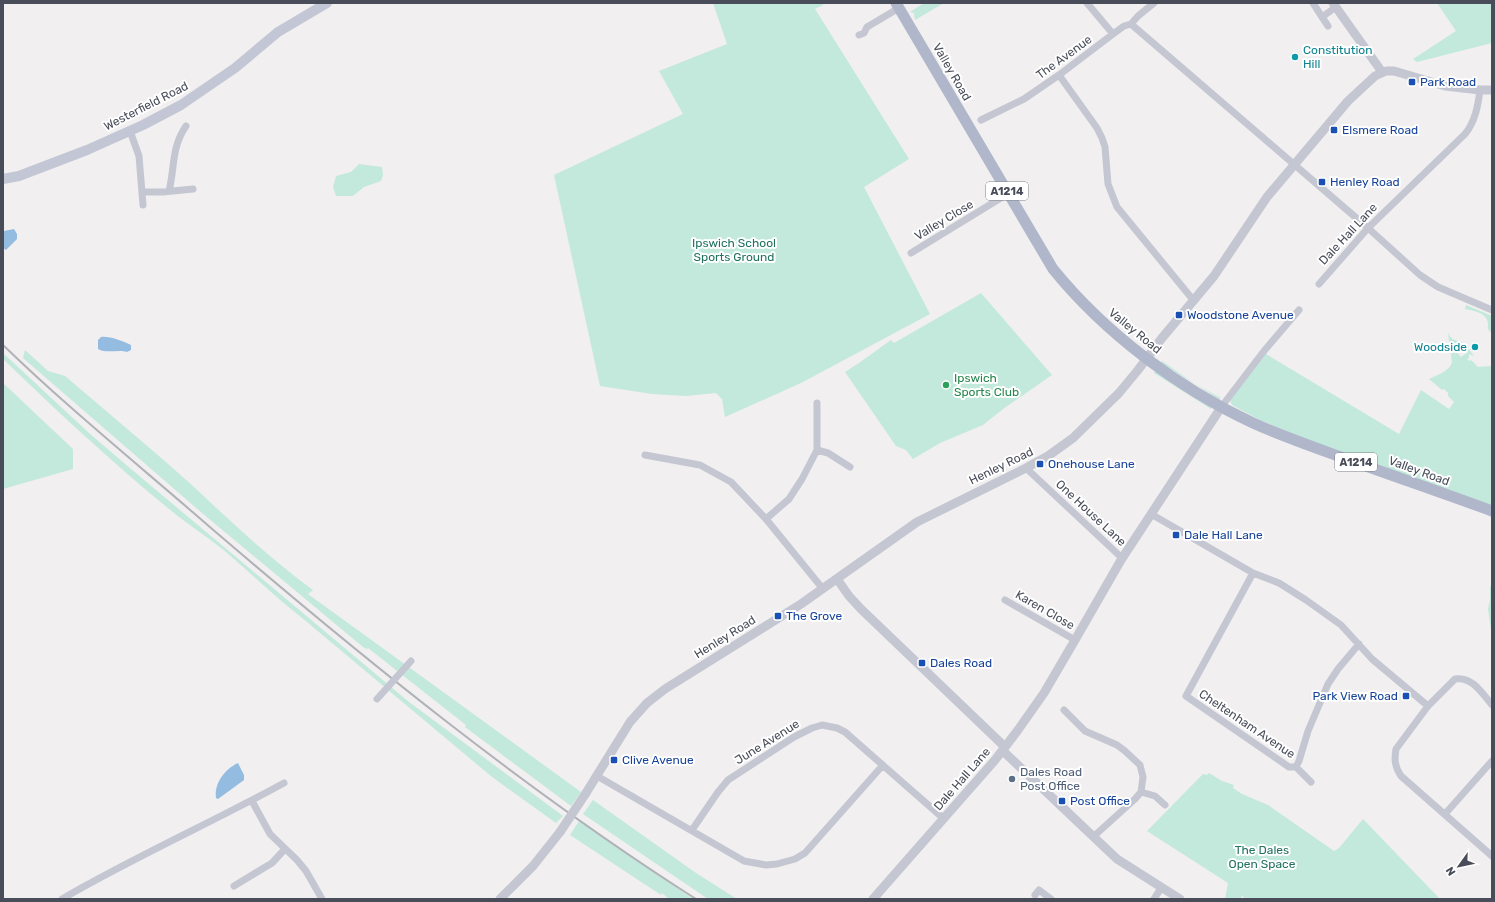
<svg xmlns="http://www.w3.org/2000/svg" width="1495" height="902" viewBox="0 0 1495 902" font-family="Rubik,sans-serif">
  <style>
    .green { fill: #c2e9dc }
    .water { fill: #94bce1 }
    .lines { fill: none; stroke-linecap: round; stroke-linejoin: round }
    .minor { stroke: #c4c7d2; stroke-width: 7 }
    .tertiary { stroke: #c4c7d2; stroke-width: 9 }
    .secondary { stroke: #c3c7d5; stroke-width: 10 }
    .primary { stroke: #b1b7ca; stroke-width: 11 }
    .rail { stroke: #b1b2b8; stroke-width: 2 }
    .minor-bridge { stroke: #c4c7d2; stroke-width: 7 }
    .tertiary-bridge { stroke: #c4c7d2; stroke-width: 9 }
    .culture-dot { fill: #0f9aa8; stroke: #fff; stroke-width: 1.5 }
    .transit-dot { fill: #1a4fb4; stroke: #fff; stroke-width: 1.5 }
    .leisure-dot { fill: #2e9e5b; stroke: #fff; stroke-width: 1.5 }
    .service-dot { fill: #5c6f8a; stroke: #fff; stroke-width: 1.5 }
    .labels { text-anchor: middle; stroke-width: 4; stroke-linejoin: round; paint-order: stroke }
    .shield { fill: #fff; stroke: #80828b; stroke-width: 1 }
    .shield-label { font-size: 11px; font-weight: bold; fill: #494d59 }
    .culture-label { font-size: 12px; fill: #0d838f; stroke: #fff; text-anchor: start }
    .street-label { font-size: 12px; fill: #494d59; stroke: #fff }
    .transit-label { font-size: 12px; fill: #164399; stroke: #fff; text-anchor: start }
    .park-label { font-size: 12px; fill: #227260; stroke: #fff }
    .leisure-label { font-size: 12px; fill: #27864d; stroke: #fff; text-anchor: start }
    .service-label { font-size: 12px; fill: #4e5e75; stroke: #fff; text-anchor: start }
  </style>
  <rect width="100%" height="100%" fill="#f1efef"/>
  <!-- green -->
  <path class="green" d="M713,3H822L823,5L815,9L909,159L864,187L930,314L801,383L725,417L722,399L716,393L686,396L652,394L600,386L554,175L683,114L659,71L727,44Z
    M924,3H944L915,20L914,13L910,12Z
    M1437,3H1492V43L1417,62L1413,59L1456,31Z
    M359,164L382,167L383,175L381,181L364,187L353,196H336L333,187L336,176L351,172Z
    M981,293L1052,375L1003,409L983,425L940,443L913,459L906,450L896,446L845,372L859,363L891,340L894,343Z
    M1466,305L1492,316V330L1490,332C1487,328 1488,327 1488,323C1486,312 1474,311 1465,309Z
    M1448,333C1451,340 1456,341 1463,342L1461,344L1462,346L1455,350L1461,357L1468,352L1466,350L1468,348L1474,356L1469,354V358L1467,359L1469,361L1471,360L1478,367L1492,366V506L1303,438L1260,420L1232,405L1230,400L1266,354L1399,434L1421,390L1449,409L1454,402L1448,396V393L1444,389L1442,390L1429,379C1437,375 1450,371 1452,362Z
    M25,350L48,371L65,376C108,413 152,449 194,487C232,523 271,559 313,590L308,594L581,792L571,806L465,727L466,725L368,648L367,649L363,647L202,513L23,358Z
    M3,353L89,433L131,469L409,702L563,816L556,823L492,777L301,617C271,594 245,567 216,544C204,535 191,526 179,517C118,468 60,414 3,359Z
    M1162,361L1195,384L1221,398L1219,399L1161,363Z
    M1155,371L1211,407V409L1154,373Z
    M3,383L73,449V469L3,489Z
    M1492,583V636L1488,609L1490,600V587Z
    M1209,773L1222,781L1234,785L1233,788L1242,794L1268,805L1334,851L1339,848L1363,819L1440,899H1246L1242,896L1240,899H1225L1228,883L1147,831L1203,774L1207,775Z
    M593,800L696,873L737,899H708L583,814Z
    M579,821L693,899H668V898L662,893L661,895L570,835Z"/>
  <!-- water -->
  <path class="water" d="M14,229L17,234V239L6,250L3,248V230L4,231Z
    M101,337C110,336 122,341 131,345V350L127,352C118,349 107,354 98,349V340Z
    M238,763L244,775V780L218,799L216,798C214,783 225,769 238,763Z"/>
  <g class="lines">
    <!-- minor -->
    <path class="minor" d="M1087,3L1113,34
      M1313,3L1322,17L1336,7
      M1322,17L1328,26
      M1131,24L1368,228L1420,275L1438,287L1492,310
      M859,35L864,33L867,27L899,8
      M1059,75L1097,128L1102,138L1105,147L1108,184L1117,207L1194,301
      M981,120L1024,99L1059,75L1113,34L1124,26L1131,24L1138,16L1154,3
      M130,131L139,156L143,205
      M169,191C175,167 171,148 186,126
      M142,192H163L193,189
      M911,253L1009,193
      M1319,284L1368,228L1465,134C1475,122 1478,106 1480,90
      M1222,406L1264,351L1299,310
      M817,450L828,453L850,467
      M645,455L700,465L731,482L766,519L823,589
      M1026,468L1122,558
      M1151,514L1253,573L1279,583L1306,600L1341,625L1372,659L1428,706
      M766,519L789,499L802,479L817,450V403
      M1253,573L1186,696L1289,767H1296L1299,761L1308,731L1328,684L1338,669L1359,644
      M1005,600L1075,640
      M1492,705C1482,693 1472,676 1455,679L1428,706L1396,749C1394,760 1395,767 1401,776L1492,856
      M1064,710L1085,731L1117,745L1125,751L1140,765L1143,777L1141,792L1135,799L1093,837
      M1296,767L1311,782
      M597,776L744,861L766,865L777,864L795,859L805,853L883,765
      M1141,792L1155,796L1165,805
      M252,801L270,834L297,860L306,871L322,899
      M1445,814L1492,761
      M692,830L718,792L728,780L794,737L812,728L822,725L837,728L845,732L943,818
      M234,886L272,863L285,849
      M1035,895L1039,890L1051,899
      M62,899C134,857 211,823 284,783
      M1154,899L1161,888"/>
    <!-- tertiary -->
    <path class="tertiary" d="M1333,3L1382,72
      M837,579L849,596L861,609L1005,747
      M1003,751L1117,859L1180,899
      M586,793L630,722L647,703L665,689L801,604L917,522L1026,468L1048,456L1073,438L1119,393L1138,370L1162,338L1214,276L1267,197L1348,101L1375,76L1386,71H1394L1445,86L1480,90H1492
      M500,899L533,866L560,832
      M873,899L995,760L1018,730L1044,693L1075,640L1121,560L1222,406"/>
    <!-- secondary -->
    <path class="secondary" d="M3,179L19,176L87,150L143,125L181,105L235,68L278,32L327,3"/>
    <!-- primary -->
    <path class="primary" d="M896,3L1053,269C1105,333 1178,388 1253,423C1286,438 1319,449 1352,461C1399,478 1446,494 1492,511"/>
    <!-- rail -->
    <path class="rail" d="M3,345C69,409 141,467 211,528C365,660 524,789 696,899"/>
    <!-- minor-bridge -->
    <path class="minor-bridge" d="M377,699L411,661"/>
    <!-- tertiary-bridge -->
    <path class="tertiary-bridge" d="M560,832L586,793"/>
  </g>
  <!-- markers -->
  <g class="culture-dot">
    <circle cx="1295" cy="57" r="4"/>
    <circle cx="1475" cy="347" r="4"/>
  </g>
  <g class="transit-dot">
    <rect x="1408" y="78" width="8" height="8" rx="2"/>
    <rect x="1330" y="126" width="8" height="8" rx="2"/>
    <rect x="1318" y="178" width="8" height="8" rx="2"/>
    <rect x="1175" y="311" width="8" height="8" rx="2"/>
    <rect x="1036" y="460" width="8" height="8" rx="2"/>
    <rect x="1172" y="531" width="8" height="8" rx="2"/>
    <rect x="774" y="612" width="8" height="8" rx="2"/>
    <rect x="918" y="659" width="8" height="8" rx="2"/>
    <rect x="1402" y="692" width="8" height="8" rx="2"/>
    <rect x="610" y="756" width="8" height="8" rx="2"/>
    <rect x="1058" y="797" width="8" height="8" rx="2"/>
  </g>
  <circle class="leisure-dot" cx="946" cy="385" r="4"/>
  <circle class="service-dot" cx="1012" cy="779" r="4"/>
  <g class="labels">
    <!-- shield labels -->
    <g class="shield">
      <rect x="986" y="182" width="42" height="18" rx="3"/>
      <rect x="1335" y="453" width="42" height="18" rx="3"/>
    </g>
    <g class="shield-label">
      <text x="1007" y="195">A1214</text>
      <text x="1356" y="466">A1214</text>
    </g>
    <!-- culture labels -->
    <g class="culture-label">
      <text x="1303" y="54">Constitution<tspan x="1303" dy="14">Hill</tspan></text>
      <text x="1467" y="351" text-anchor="end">Woodside</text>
    </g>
    <!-- street labels -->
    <g class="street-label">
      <text transform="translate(1064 57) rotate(-36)" y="4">The Avenue</text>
      <text transform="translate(952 72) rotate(60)" y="4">Valley Road</text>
      <text transform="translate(146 106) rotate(-27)" y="4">Westerfield Road</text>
      <text transform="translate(944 220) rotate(-31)" y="4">Valley Close</text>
      <text transform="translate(1348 234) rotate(-47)" y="4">Dale Hall Lane</text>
      <text transform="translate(1135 331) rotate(39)" y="4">Valley Road</text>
      <text transform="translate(1001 466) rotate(-26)" y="4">Henley Road</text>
      <text transform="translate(1419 471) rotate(20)" y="4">Valley Road</text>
      <text transform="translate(1091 513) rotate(43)" y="4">One House Lane</text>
      <text transform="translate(1045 610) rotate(30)" y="4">Karen Close</text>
      <text transform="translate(725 637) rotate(-32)" y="4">Henley Road</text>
      <text transform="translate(1247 724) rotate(34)" y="4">Cheltenham Avenue</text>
      <text transform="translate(767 742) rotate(-32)" y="4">June Avenue</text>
      <text transform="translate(962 779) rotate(-49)" y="4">Dale Hall Lane</text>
    </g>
    <!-- transit labels -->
    <g class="transit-label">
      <text x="1420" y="86">Park Road</text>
      <text x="1342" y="134">Elsmere Road</text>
      <text x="1330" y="186">Henley Road</text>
      <text x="1187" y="319">Woodstone Avenue</text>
      <text x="1048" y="468">Onehouse Lane</text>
      <text x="1184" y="539">Dale Hall Lane</text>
      <text x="786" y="620">The Grove</text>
      <text x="930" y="667">Dales Road</text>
      <text x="1398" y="700" text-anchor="end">Park View Road</text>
      <text x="622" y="764">Clive Avenue</text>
      <text x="1070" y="805">Post Office</text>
    </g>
    <!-- park labels -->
    <g class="park-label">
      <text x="734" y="247">Ipswich School<tspan x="734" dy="14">Sports Ground</tspan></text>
      <text x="1262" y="854">The Dales<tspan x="1262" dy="14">Open Space</tspan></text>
    </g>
    <!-- leisure labels -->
    <g class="leisure-label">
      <text x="954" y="382">Ipswich<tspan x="954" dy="14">Sports Club</tspan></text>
    </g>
    <!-- service labels -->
    <g class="service-label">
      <text x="1020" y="776">Dales Road<tspan x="1020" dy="14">Post Office</tspan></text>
    </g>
  </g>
  <!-- border -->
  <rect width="1495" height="902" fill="none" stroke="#494d59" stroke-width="8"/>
  <!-- north arrow -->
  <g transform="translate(1459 866) rotate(237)" stroke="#ffffff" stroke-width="3" paint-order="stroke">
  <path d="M0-3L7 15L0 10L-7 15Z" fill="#494d59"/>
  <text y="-6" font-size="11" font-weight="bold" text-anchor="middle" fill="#494d59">N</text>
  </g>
</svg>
